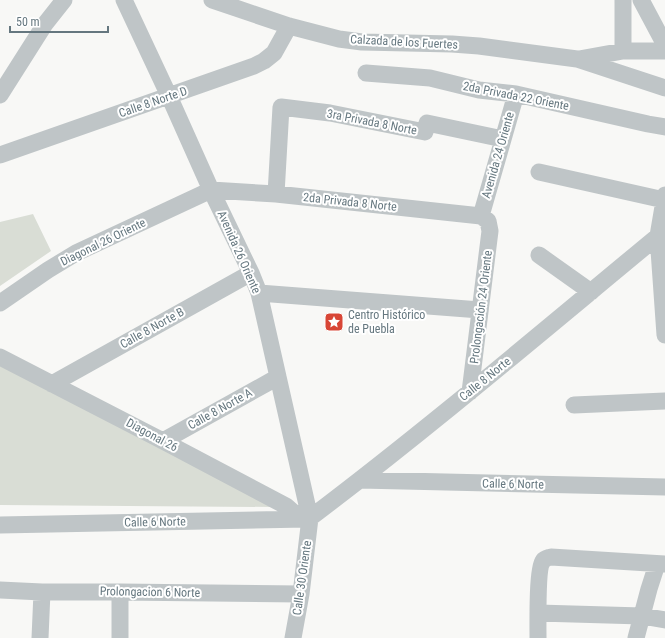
<svg xmlns="http://www.w3.org/2000/svg" width="665" height="638" viewBox="0 0 665 638" font-family="'Roboto Condensed',sans-serif">
  <style>
    .green { fill: #d9ddd5 }
    .lines { fill: none; stroke-linecap: round; stroke-linejoin: round }
    .minor { stroke: #bfc5c7; stroke-width: 17 }
    .labels { text-anchor: middle; stroke-width: 4; stroke-linejoin: round; paint-order: stroke }
    .street-label { font-size: 12px; fill: #65777f; stroke: #fff }
    .poi-label { font-size: 12px; fill: #65777f; stroke: #fff; text-anchor: start }
  </style>
  <rect width="100%" height="100%" fill="#f8f8f6"/>
  <!-- green -->
  <path class="green" d="M33,214L51,251L0,286V222Z
    M0,362L273,507L0,505Z"/>
  <g class="lines">
    <!-- minor -->
    <path class="minor" d="M124,0L169,96L211,190L251,273L259,293L310,518L301,594L293,638
      M212,0L289,26L339,39L362,42L452,44L479,46L577,59L665,88
      M641,0L665,45
      M623,51V0
      M579,59L623,51H665
      M366,73L430,78L479,90L516,94L648,124L665,127
      M0,95L45,24L64,0
      M0,155L254,66L264,61L274,53L289,26
      M539,172L664,200
      M276,194L281,107L330,113L425,132L427,123L503,139
      M665,195L658,236L665,335
      M481,216L516,94
      M539,255L591,292
      M259,293L480,310
      M0,303L48,270L76,253L211,190L276,194L481,216L488,221L490,231L470,392
      M0,357L163,441L286,506L301,519
      M52,384L251,273
      M574,405L665,401
      M163,441L278,377
      M360,480L665,487
      M310,518C429,428 543,331 658,236
      M0,525L306,519
      M0,590L42,592H120L301,594
      M538,613L642,616L665,620
      M40,638L42,592
      M120,638V592
      M538,638C538,625 537,568 543,561C545,558 548,558 551,557L665,564
      M636,638L649,589L657,564"/>
  </g>
  <!-- icons -->
  <defs>
    <g id="sight-square" transform="scale(1)"><rect x="-9" y="-9" width="18" height="18" rx="4" fill="#d84636" stroke="#fff"/><path d="M0-6L1.8-2.2L6-1.7L2.9 1.2L3.7 5.4L0 3.3L-3.7 5.4L-2.9 1.2L-6-1.7L-1.8-2.2Z" fill="#fff"/></g>
  </defs>
  <g fill-rule="evenodd">
    <use href="#sight-square" x="334" y="322"/>
  </g>
  <g class="labels">
    <!-- street labels -->
    <g class="street-label">
      <text transform="translate(404 42) rotate(3)" y="4">Calzada de los Fuertes</text>
      <text transform="translate(516 96) rotate(11)" y="4">2da Privada 22 Oriente</text>
      <text transform="translate(153 102) rotate(-19)" y="4">Calle 8 Norte D</text>
      <text transform="translate(372 122) rotate(11)" y="4">3ra Privada 8 Norte</text>
      <text transform="translate(498 155) rotate(-74)" y="4">Avenida 24 Oriente</text>
      <text transform="translate(350 202) rotate(6)" y="4">2da Privada 8 Norte</text>
      <text transform="translate(103 242) rotate(-26)" y="4">Diagonal 26 Oriente</text>
      <text transform="translate(239 252) rotate(66)" y="4">Avenida 26 Oriente</text>
      <text transform="translate(481 307) rotate(-83)" y="4">Prolongación 24 Oriente</text>
      <text transform="translate(152 328) rotate(-29)" y="4">Calle 8 Norte B</text>
      <text transform="translate(485 379) rotate(-39)" y="4">Calle 8 Norte</text>
      <text transform="translate(220 409) rotate(-29)" y="4">Calle 8 Norte A</text>
      <text transform="translate(152 435) rotate(28)" y="4">Diagonal 26</text>
      <text transform="translate(513 484) rotate(1)" y="4">Calle 6 Norte</text>
      <text transform="translate(155 522) rotate(-1)" y="4">Calle 6 Norte</text>
      <text transform="translate(302 578) rotate(-82)" y="4">Calle 30 Oriente</text>
      <text transform="translate(150 592) rotate(1)" y="4">Prolongacion 6 Norte</text>
    </g>
    <!-- poi labels -->
    <g class="poi-label">
      <text x="348" y="319">Centro Histórico<tspan x="348" dy="14">de Puebla</tspan></text>
    </g>
  </g>
  <!-- scale -->
  <path d="M10 26v6h98v-6" fill="none" stroke="#65777f" stroke-width="2"/>
  <text x="16" y="26" font-size="12" fill="#65777f" stroke="#ffffff" stroke-width="3" paint-order="stroke">50 m</text>
</svg>
